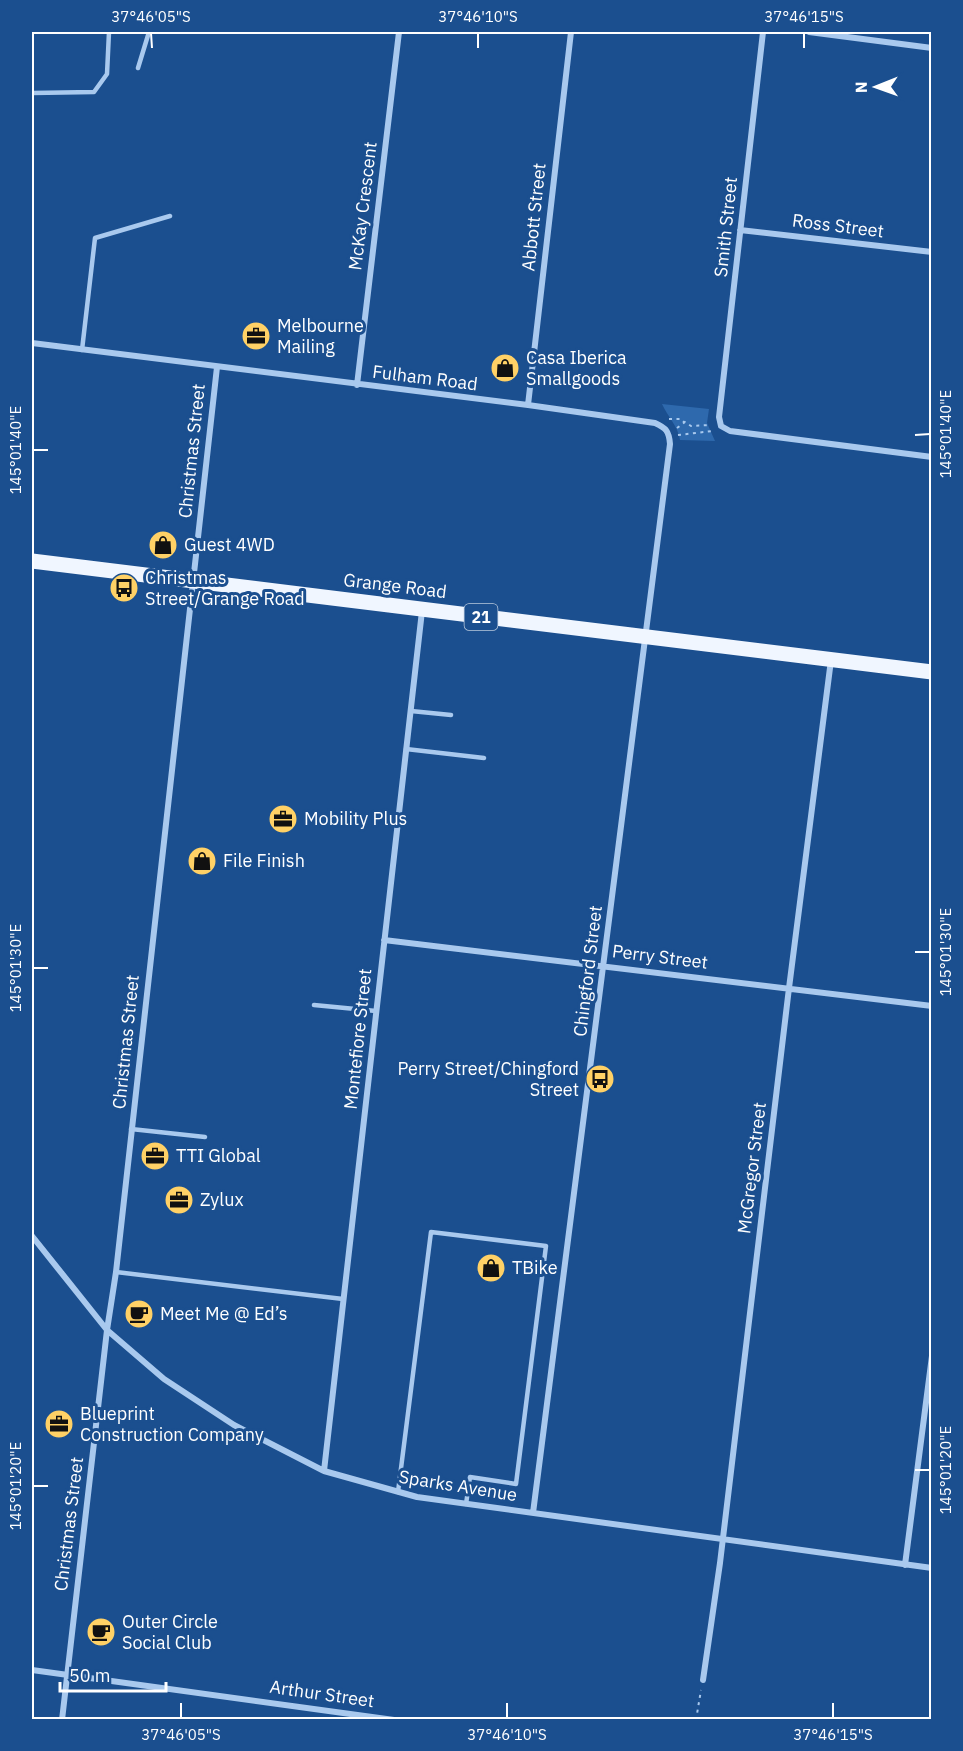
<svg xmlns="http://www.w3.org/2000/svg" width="963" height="1751" viewBox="0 0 963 1751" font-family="'IBM Plex Sans',sans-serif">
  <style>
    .green { fill: #2e69ad }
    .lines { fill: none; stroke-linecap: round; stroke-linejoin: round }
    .path { stroke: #a9c9ee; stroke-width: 2; stroke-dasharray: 3 4.5; stroke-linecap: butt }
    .lane { stroke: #a9c9ee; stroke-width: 4.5 }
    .street { stroke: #a9c9ee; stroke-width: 6 }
    .primary { stroke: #f0f6ff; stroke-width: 15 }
    .ticks { fill: none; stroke: #fff; stroke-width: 2 }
    .labels { text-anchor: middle; stroke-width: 6; stroke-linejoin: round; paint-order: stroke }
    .shield { fill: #1b4f8f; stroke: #bbcadd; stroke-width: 1.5 }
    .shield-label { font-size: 16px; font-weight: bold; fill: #fff }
    .street-label { font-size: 18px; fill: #fff; stroke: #1b4f8f }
    .poi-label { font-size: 18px; fill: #fff; stroke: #1b4f8f; text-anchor: start }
    .neatline { fill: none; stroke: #fff; stroke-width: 2 }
    .ticks-label { font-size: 15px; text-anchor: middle; fill: #fff }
  </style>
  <rect width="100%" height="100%" fill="#1b4f8f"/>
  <!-- green -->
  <path class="green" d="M662,404L709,409L707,423L715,441L680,440C678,426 668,417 662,404Z"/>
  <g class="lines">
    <!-- path -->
    <path class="path" d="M669,419H681L684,422
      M677,428L685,422L691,426L710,425
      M678,435L713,431
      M696,1720L701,1690"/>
    <!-- lane -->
    <path class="lane" d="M138,68L149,32
      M32,93L94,92L107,74L109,32
      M82,350L95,238L170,216
      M411,711L451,715
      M406,749L484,758
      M314,1005L376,1011
      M131,1129L205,1137
      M116,1272L343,1299
      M398,1492L431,1232L546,1246L516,1484L470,1477L466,1504"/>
    <!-- street -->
    <path class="street" d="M763,32L719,417L721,426L730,431L932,457
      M809,32L932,48
      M740,230L932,252
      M32,343L528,405L655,423C666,428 669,431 670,444L533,1513
      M357,385L399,32
      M528,405L571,32
      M384,940L932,1006
      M32,1236L107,1330L164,1379L234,1425L324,1471L417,1497L932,1568
      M324,1471L422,611
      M905,1565L932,1356
      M32,1670L394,1720
      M703,1680L720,1563L789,988L831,660
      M62,1720L107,1330L116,1272L217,367"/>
    <!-- primary -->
    <path class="primary" d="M32,561L932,672"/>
  </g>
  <!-- ticks -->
  <path class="ticks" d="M151,33L152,48M478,33V48M804,33V48M915,435L930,434M33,450H48M915,952H930M33,968H48M915,1470H930M33,1486H48M181,1703V1718M507,1703V1718M833,1703V1718"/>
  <!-- icons -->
  <defs>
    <g id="office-disc" transform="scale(1.5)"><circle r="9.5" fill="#ffd166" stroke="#1b4f8f"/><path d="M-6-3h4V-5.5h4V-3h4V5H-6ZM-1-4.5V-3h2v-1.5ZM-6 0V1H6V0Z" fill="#111"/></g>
    <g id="shop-disc" transform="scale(1.5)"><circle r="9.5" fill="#ffd166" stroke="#1b4f8f"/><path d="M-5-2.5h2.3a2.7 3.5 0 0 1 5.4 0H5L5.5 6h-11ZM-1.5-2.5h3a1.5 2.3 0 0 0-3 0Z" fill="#111"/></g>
    <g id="bus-disc" transform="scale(1.5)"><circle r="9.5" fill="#ffd166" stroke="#1b4f8f"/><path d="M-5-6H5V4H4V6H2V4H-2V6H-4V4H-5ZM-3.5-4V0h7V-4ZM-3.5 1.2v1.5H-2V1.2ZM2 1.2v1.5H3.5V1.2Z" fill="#111"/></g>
    <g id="cafe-disc" transform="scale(1.5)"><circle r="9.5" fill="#ffd166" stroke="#1b4f8f"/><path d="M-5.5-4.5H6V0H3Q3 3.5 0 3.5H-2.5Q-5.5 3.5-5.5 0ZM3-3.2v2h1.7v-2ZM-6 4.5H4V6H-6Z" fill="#111"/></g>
  </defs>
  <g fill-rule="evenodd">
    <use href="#office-disc" x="256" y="336"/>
    <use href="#shop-disc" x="505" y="368"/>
    <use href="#shop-disc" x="163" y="545"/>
    <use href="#bus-disc" x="124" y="588"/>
    <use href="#office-disc" x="283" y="819"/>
    <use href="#shop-disc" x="202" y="861"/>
    <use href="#bus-disc" x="600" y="1079"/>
    <use href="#office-disc" x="155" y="1156"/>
    <use href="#office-disc" x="179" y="1200"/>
    <use href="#shop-disc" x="491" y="1268"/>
    <use href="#cafe-disc" x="139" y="1314"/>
    <use href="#office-disc" x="59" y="1424"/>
    <use href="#cafe-disc" x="101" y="1632"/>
  </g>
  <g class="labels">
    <!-- shield labels -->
    <rect class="shield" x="464.5" y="604" width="33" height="26" rx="4.5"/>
    <g class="shield-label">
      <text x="481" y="623">21</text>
    </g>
    <!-- street labels -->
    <g class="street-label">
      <text transform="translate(363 206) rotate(-83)" y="6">McKay Crescent</text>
      <text transform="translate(534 217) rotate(-84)" y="6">Abbott Street</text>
      <text transform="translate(838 226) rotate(7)" y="6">Ross Street</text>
      <text transform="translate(726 227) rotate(-84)" y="6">Smith Street</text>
      <text transform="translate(425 378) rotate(7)" y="6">Fulham Road</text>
      <text transform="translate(192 451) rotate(-84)" y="6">Christmas Street</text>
      <text transform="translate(395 586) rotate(7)" y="6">Grange Road</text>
      <text transform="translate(660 957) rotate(7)" y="6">Perry Street</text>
      <text transform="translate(588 971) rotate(-83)" y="6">Chingford Street</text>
      <text transform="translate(358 1039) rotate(-84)" y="6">Montefiore Street</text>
      <text transform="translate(126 1042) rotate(-84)" y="6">Christmas Street</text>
      <text transform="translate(752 1168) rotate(-83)" y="6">McGregor Street</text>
      <text transform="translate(458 1486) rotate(9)" y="6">Sparks Avenue</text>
      <text transform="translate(69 1524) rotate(-83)" y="6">Christmas Street</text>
      <text transform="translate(322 1694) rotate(8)" y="6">Arthur Street</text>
    </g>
    <!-- poi labels -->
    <g class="poi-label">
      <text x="277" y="332">Melbourne<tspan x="277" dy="21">Mailing</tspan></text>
      <text x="526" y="364">Casa Iberica<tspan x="526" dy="21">Smallgoods</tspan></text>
      <text x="184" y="551">Guest 4WD</text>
      <text x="145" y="584">Christmas<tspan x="145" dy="21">Street/Grange Road</tspan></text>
      <text x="304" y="825">Mobility Plus</text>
      <text x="223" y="867">File Finish</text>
      <text x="579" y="1075" text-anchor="end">Perry Street/Chingford<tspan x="579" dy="21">Street</tspan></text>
      <text x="176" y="1162">TTI Global</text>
      <text x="200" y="1206">Zylux</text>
      <text x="512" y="1274">TBike</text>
      <text x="160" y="1320">Meet Me @ Ed’s</text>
      <text x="80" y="1420">Blueprint<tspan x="80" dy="21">Construction Company</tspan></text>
      <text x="122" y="1628">Outer Circle<tspan x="122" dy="21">Social Club</tspan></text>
    </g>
  </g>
  <!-- border -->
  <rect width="963" height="1751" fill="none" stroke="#1b4f8f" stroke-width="66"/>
  <!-- north arrow -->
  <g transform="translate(876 87) rotate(269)" stroke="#1b4f8f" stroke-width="4.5" paint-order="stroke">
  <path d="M0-4.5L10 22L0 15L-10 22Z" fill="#ffffff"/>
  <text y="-9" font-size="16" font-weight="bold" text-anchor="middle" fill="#ffffff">N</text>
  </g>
  <!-- scale -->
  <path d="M60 1682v9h106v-9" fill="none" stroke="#ffffff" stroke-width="3"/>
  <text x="69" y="1682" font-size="18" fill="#ffffff" stroke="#1b4f8f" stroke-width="4.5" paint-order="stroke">50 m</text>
  <rect x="33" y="33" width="897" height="1685" class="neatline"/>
  <g class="ticks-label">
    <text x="151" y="22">37°46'05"S</text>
    <text x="478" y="22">37°46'10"S</text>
    <text x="804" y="22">37°46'15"S</text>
    <text transform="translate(946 434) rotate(-90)" y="5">145°01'40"E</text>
    <text transform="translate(16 450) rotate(-90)" y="5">145°01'40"E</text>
    <text transform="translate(946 952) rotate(-90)" y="5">145°01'30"E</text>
    <text transform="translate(16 968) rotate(-90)" y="5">145°01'30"E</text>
    <text transform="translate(946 1470) rotate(-90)" y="5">145°01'20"E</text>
    <text transform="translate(16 1486) rotate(-90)" y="5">145°01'20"E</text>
    <text x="181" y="1740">37°46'05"S</text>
    <text x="507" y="1740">37°46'10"S</text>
    <text x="833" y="1740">37°46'15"S</text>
  </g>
</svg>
